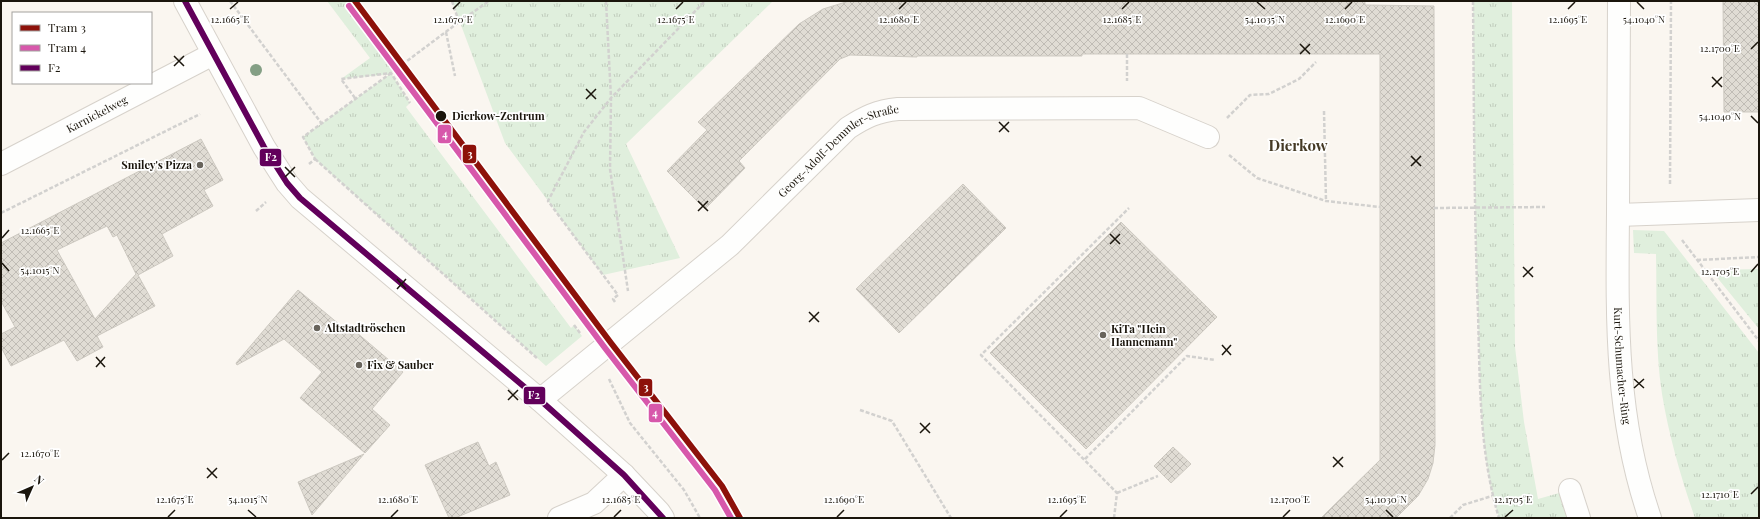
<svg xmlns="http://www.w3.org/2000/svg" width="1760" height="519" viewBox="0 0 1760 519" font-family="'Playfair Display',serif">
  <style>
    .grass { fill: url(#grass-tufts) }
    .building { fill: url(#building-cross-hatch); stroke: #cdc9c1; fill-rule: evenodd }
    .lines { fill: none; stroke-linecap: round; stroke-linejoin: round }
    .minor-casing { stroke: #d7d2cb; stroke-width: 24 }
    .path { stroke: #d2d1cf; stroke-width: 2.5; stroke-dasharray: 4 2; stroke-linecap: butt }
    .minor { stroke: #fefefd; stroke-width: 22 }
    .bus-1-casing { stroke: #fff; stroke-width: 9 }
    .bus-1 { stroke: #62005b; stroke-width: 6 }
    .tram-1-casing { stroke: #fff; stroke-width: 9 }
    .tram-2-casing { stroke: #fff; stroke-width: 9 }
    .tram-1 { stroke: #8d110a; stroke-width: 6 }
    .tram-2 { stroke: #d758ab; stroke-width: 6 }
    .tree { fill: #849f85 }
    .ticks { fill: none; stroke: #1a150c; stroke-width: 1.5 }
    .stop-dot { fill: #1a150c; stroke: #fff; stroke-width: 1.5 }
    .poi-dot { fill: #68645c; stroke: #fff; stroke-width: 1.5 }
    .labels { text-anchor: middle; stroke-width: 3.5; stroke-linejoin: round; paint-order: stroke }
    .street-label { font-size: 11px; fill: #1a150c; stroke: #fff }
    .stop-label { font-size: 11px; font-weight: bold; fill: #1a150c; stroke: #fff; text-anchor: start }
    .poi-label { font-size: 11px; font-weight: bold; fill: #1a150c; stroke: #fff; text-anchor: start }
    .district-label { font-size: 15px; font-weight: bold; fill: #453a25; stroke: #fff }
    .ticks-label { font-size: 10px; text-anchor: middle; fill: #1a150c; stroke: #fff; stroke-width: 3.5; stroke-linejoin: round; paint-order: stroke }
    .line-badge { stroke: #fff; stroke-width: 1.5 }
    .badge-label { font-size: 11px; text-anchor: middle; font-weight: bold; fill: #fff }
  </style>
  <defs>
    <pattern id="grass-tufts" width="24" height="20" patternUnits="userSpaceOnUse"><rect width="24" height="20" fill="#e0efdd"/><path d="M3 7l-1-3M5 7V3M7 7l1-3M15 17l-1-3M17 17v-4M19 17l1-3" fill="none" stroke="#c0ccbc"/></pattern>
    <pattern id="building-cross-hatch" width="8" height="8" patternUnits="userSpaceOnUse"><rect width="8" height="8" fill="#e0dcd4"/><path d="M0 0l8 8M0 8l8-8" fill="none" stroke="#c0bcb5"/></pattern>
  </defs>
  <rect width="100%" height="100%" fill="#faf6f0"/>
  <!-- grass -->
  <path class="grass" d="M327,1H355L403,65L391,73L410,103L406,107L571,328L574,325L582,336L546,366L315,159L303,137L390,74L341,79L370,58Z
    M452,1H773L626,144L680,258L603,275L505,143Z
    M1473,1H1512L1515,347L1524,422L1538,499L1559,493L1567,518H1499C1479,452 1480,381 1478,313C1474,209 1474,105 1473,1Z
    M1633,230L1664,231L1759,353V518H1695C1681,478 1669,436 1662,394C1655,348 1657,300 1656,254L1634,253Z
    M1759,269V329L1711,270Z"/>
  <!-- building -->
  <path class="building" d="M849,1H1365V5L1434,6L1435,445L1433,463L1428,479L1418,496L1396,518H1321L1380,460V54H1082V56H917V57L850,55L840,59L739,161L745,168L705,209L667,171L707,130L698,122L799,24L823,9Z
    M1723,1H1759V112H1724Z
    M201,139L223,180L204,190L213,206L162,234L173,256L138,275L155,306L97,336L103,347L77,361L64,340L11,366L1,347V334L15,327L1,301V243ZM107,226L113,237L117,235L136,274L95,319L57,250Z
    M963,184L1006,228L899,333L856,289Z
    M1121,222L1217,317L1086,449L990,353Z
    M298,290L352,335L356,332L403,372L372,409L390,425L365,453L300,398L322,372L284,339L237,365L236,363Z
    M478,442L489,466L496,462L510,495L455,518H449L425,465Z
    M1173,447L1191,464L1171,483L1154,466Z
    M364,454L312,515L298,482Z"/>
  <g class="lines">
    <!-- minor casing -->
    <g class="minor-casing">
      <g id="minor">
        <path d="M185,1L264,147L287,183L300,198L540,400L624,475L659,512L663,518"/>
        <path id="s1" d="M1619,1C1618,72 1619,142 1618,213C1617,318 1615,417 1650,518"/>
        <path id="s2" d="M1,164L213,54"/>
        <path d="M1618,215L1759,210"/>
        <path id="s3" d="M540,400L730,245L848,128C865,117 877,111 898,109L1139,108L1208,137"/>
        <path d="M1570,490L1579,518"/>
        <path d="M559,518L594,503L624,475"/>
      </g>
    </g>
    <!-- path -->
    <path class="path" d="M230,1L322,124
      M452,1L459,22
      M606,1L611,98L610,169L628,291
      M1473,1C1474,105 1474,209 1478,313C1480,382 1479,452 1499,518
      M446,32L455,76
      M1127,54V81
      M355,98L341,79L391,73L410,103
      M1324,111L1326,201
      M1227,118L1250,95L1269,94L1299,79L1316,62
      M1229,155L1257,178L1326,201L1380,207
      M315,159L538,359
      M309,164L315,159L303,137L391,73L459,22L489,1
      M1670,184L1671,1
      M1434,208L1545,207
      M256,211L266,202
      M1,213L200,114
      M1682,240L1759,341
      M1697,260L1759,257
      M615,302L613,299L618,295L548,201L584,132L611,98L705,1
      M574,325L580,333
      M609,379L630,423L684,490L700,518
      M860,410L892,421L951,518
      M1085,459L1187,356L1215,360
      M1117,493L1158,476
      M1114,518L1117,493L981,355L1129,208
      M1450,518L1463,505L1492,496"/>
    <!-- minor -->
    <use href="#minor" class="minor"/>
    <!-- bus-1 casing -->
    <g class="bus-1-casing">
      <path id="bus-1" d="M185,1L264,147L287,183L300,198L540,400L624,475L663,518"/>
    </g>
    <!-- bus-1 -->
    <use href="#bus-1" class="bus-1"/>
    <!-- tram-1 casing -->
    <g class="tram-1-casing">
      <path id="tram-1" d="M355,1L611,343L722,486L740,518"/>
    </g>
    <!-- tram-2 casing -->
    <g class="tram-2-casing">
      <path id="tram-2" d="M349,6L605,348L715,490L731,518"/>
    </g>
    <!-- tram-1 -->
    <use href="#tram-1" class="tram-1"/>
    <!-- tram-2 -->
    <use href="#tram-2" class="tram-2"/>
  </g>
  <!-- trees -->
  <circle class="tree" cx="256" cy="70" r="6"/>
  <!-- ticks -->
  <path class="ticks" d="M1257,2L1265,9M1637,2L1644,9M230,9L238,2M453,9L460,2M676,9L683,2M899,9L906,2M1122,9L1129,2M1345,9L1352,2M1568,9L1575,2M1300,44L1310,54M1751,49L1758,42M1300,54L1310,44M174,56L184,66M174,66L184,56M1712,77L1722,87M1712,87L1722,77M586,89L596,99M586,99L596,89M1751,116L1758,123M999,122L1009,132M999,132L1009,122M1411,156L1421,166M1411,166L1421,156M285,167L295,177M285,177L295,167M698,201L708,211M698,211L708,201M1110,234L1120,244M2,238L9,230M1110,244L1120,234M2,263L9,271M1523,267L1533,277M1751,272L1758,264M1523,277L1533,267M397,279L406,289M397,289L406,279M809,312L819,322M809,322L819,312M1222,345L1231,355M1222,355L1231,345M96,357L105,367M96,367L105,357M1634,379L1644,388M1634,388L1644,379M508,390L518,400M508,400L518,390M920,423L930,433M920,433L930,423M1333,457L1343,467M2,460L9,453M1333,467L1343,457M207,468L217,478M207,478L217,468M1751,494L1758,487M248,510L256,517M1386,510L1393,517M168,517L175,510M391,517L398,510M614,517L621,510M837,517L844,510M1060,517L1067,510M1283,517L1290,510M1505,517L1513,510"/>
  <!-- markers -->
  <circle class="stop-dot" cx="441" cy="116" r="6"/>
  <g class="poi-dot">
    <circle cx="200" cy="165" r="4"/>
    <circle cx="317" cy="328" r="4"/>
    <circle cx="1103" cy="335" r="4"/>
    <circle cx="359" cy="365" r="4"/>
  </g>
  <g class="labels">
    <!-- street labels -->
    <g class="street-label">
      <text dy="4" stroke="none"><textPath href="#s2" startOffset="108">Karnickelweg</textPath></text>
      <text dy="4" stroke="none"><textPath href="#s3" startOffset="391">Georg-Adolf-Demmler-Straße</textPath></text>
      <text dy="4" stroke="none"><textPath href="#s1" startOffset="365">Kurt-Schumacher-Ring</textPath></text>
    </g>
    <!-- stop labels -->
    <g class="stop-label">
      <text x="452" y="120">Dierkow-Zentrum</text>
    </g>
    <!-- poi labels -->
    <g class="poi-label">
      <text x="192" y="169" text-anchor="end">Smiley's Pizza</text>
      <text x="325" y="332">Altstadtröschen</text>
      <text x="1111" y="333">KiTa "Hein<tspan x="1111" dy="13">Hannemann"</tspan></text>
      <text x="367" y="369">Fix &amp; Sauber</text>
    </g>
    <!-- district labels -->
    <g class="district-label">
      <text x="1298" y="151">Dierkow</text>
    </g>
  </g>
  <g class="ticks-label">
    <text x="230" y="23">12.1665°E</text>
    <text x="453" y="23">12.1670°E</text>
    <text x="676" y="23">12.1675°E</text>
    <text x="899" y="23">12.1680°E</text>
    <text x="1122" y="23">12.1685°E</text>
    <text x="1265" y="23">54.1035°N</text>
    <text x="1345" y="23">12.1690°E</text>
    <text x="1568" y="23">12.1695°E</text>
    <text x="1644" y="23">54.1040°N</text>
    <text x="1720" y="52">12.1700°E</text>
    <text x="1720" y="120">54.1040°N</text>
    <text x="40" y="234">12.1665°E</text>
    <text x="40" y="274">54.1015°N</text>
    <text x="1720" y="275">12.1705°E</text>
    <text x="40" y="457">12.1670°E</text>
    <text x="1720" y="498">12.1710°E</text>
    <text x="175" y="503">12.1675°E</text>
    <text x="248" y="503">54.1015°N</text>
    <text x="398" y="503">12.1680°E</text>
    <text x="621" y="503">12.1685°E</text>
    <text x="844" y="503">12.1690°E</text>
    <text x="1067" y="503">12.1695°E</text>
    <text x="1290" y="503">12.1700°E</text>
    <text x="1386" y="503">54.1030°N</text>
    <text x="1513" y="503">12.1705°E</text>
  </g>
  <g class="line-badge">
    <rect x="437" y="124" width="15" height="20" rx="4" fill="#d758ab"/>
    <rect x="462" y="144" width="15" height="20" rx="4" fill="#8d110a"/>
    <rect x="259" y="148" width="23" height="19" rx="4" fill="#62005b"/>
    <rect x="638" y="378" width="15" height="19" rx="4" fill="#8d110a"/>
    <rect x="523" y="386" width="23" height="19" rx="4" fill="#62005b"/>
    <rect x="648" y="403" width="15" height="20" rx="4" fill="#d758ab"/>
  </g>
  <g class="badge-label">
    <text x="445" y="138">4</text>
    <text x="470" y="158">3</text>
    <text x="271" y="161">F2</text>
    <text x="646" y="391">3</text>
    <text x="534" y="399">F2</text>
    <text x="655" y="417">4</text>
  </g>
  <!-- border -->
  <rect width="1760" height="519" fill="none" stroke="#1a150c" stroke-width="4"/>
  <!-- legend -->
  <rect x="12" y="12" width="140" height="72" fill="#ffffff" stroke="#a3a19e"/>
  <rect x="20" y="25" width="20" height="6" fill="#8d110a" stroke="#a3a19e"/>
  <text x="48" y="32" font-size="12" fill="#1a150c">Tram 3</text>
  <rect x="20" y="45" width="20" height="6" fill="#d758ab" stroke="#a3a19e"/>
  <text x="48" y="52" font-size="12" fill="#1a150c">Tram 4</text>
  <rect x="20" y="65" width="20" height="6" fill="#62005b" stroke="#a3a19e"/>
  <text x="48" y="72" font-size="12" fill="#1a150c">F2</text>
  <!-- north arrow -->
  <g transform="translate(32 487) rotate(45)" stroke="#ffffff" stroke-width="3" paint-order="stroke">
  <path d="M0-3L7 15L0 10L-7 15Z" fill="#1a150c"/>
  <text y="-6" font-size="11" font-weight="bold" text-anchor="middle" fill="#1a150c">N</text>
  </g>
</svg>
